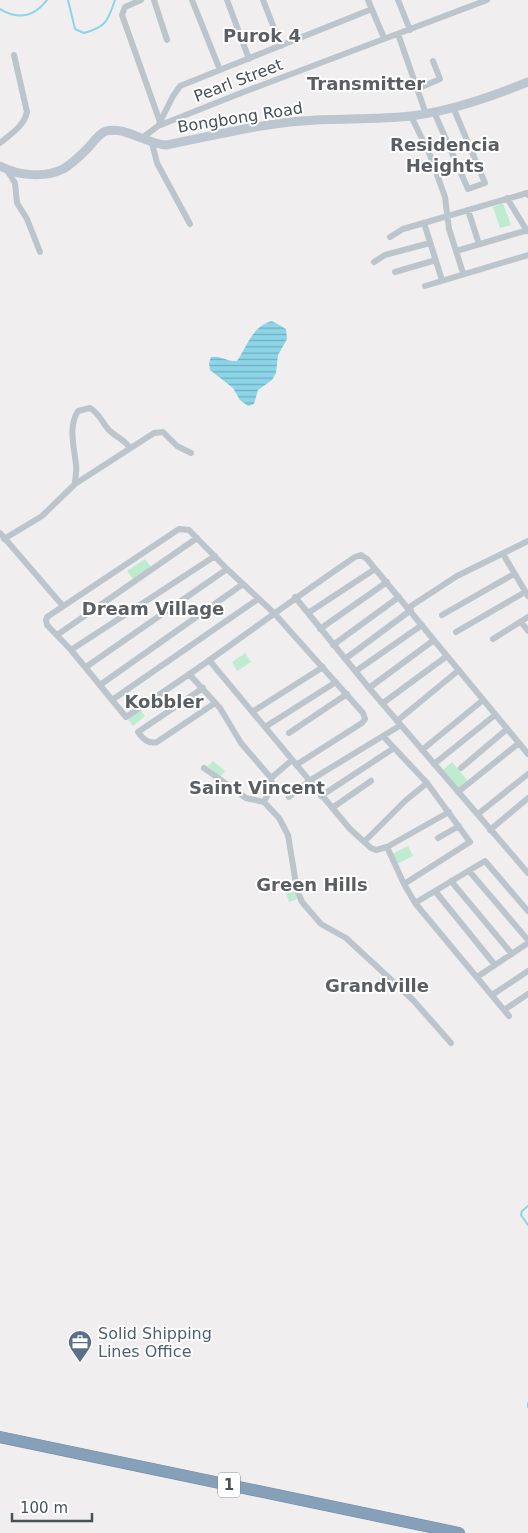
<svg xmlns="http://www.w3.org/2000/svg" width="528" height="1533" viewBox="0 0 528 1533" font-family="'DejaVu Sans',sans-serif">
  <style>
    .green { fill: #bdecd0 }
    .water { fill: url(#water-rules) }
    .lines { fill: none; stroke-linecap: round; stroke-linejoin: round }
    .stream { stroke: #8cd4e7; stroke-width: 2 }
    .highway-casing { stroke: #728ba6; stroke-width: 12 }
    .street { stroke: #bcc5cc; stroke-width: 6 }
    .secondary { stroke: #bcc6d1; stroke-width: 9 }
    .highway { stroke: #87a0ba; stroke-width: 11 }
    .labels { text-anchor: middle; stroke-width: 4; stroke-linejoin: round; paint-order: stroke }
    .shield { fill: #fff; stroke: #7e858c; stroke-width: 1 }
    .shield-label { font-size: 15px; font-weight: bold; fill: #47515a }
    .street-label { font-size: 16px; fill: #47515a; stroke: #fff }
    .service-label { font-size: 16px; fill: #4e5e75; stroke: #fff; text-anchor: start }
    .neighbourhood-label { font-size: 18px; font-weight: bold; fill: #5b5e62; stroke: #fff }
  </style>
  <defs>
    <pattern id="water-rules" width="6" height="5" patternUnits="userSpaceOnUse" patternTransform="scale(1.25)"><rect width="6" height="5" fill="#8cd4e7"/><path d="M0 2.5h6" fill="none" stroke="#74aebe"/></pattern>
  </defs>
  <rect width="100%" height="100%" fill="#f0eeee"/>
  <!-- green -->
  <path class="green" d="M503,203L511,225L500,228L493,207Z
    M145,559L151,567L133,579L127,571Z
    M245,653L251,662L237,671L232,662Z
    M140,710L145,716L133,726L128,719Z
    M213,761L225,771L220,777L208,766Z
    M452,762L468,781L459,789L443,770Z
    M408,846L413,856L397,864L392,854Z
    M293,886L297,899L289,902L285,889Z
    M383,975L389,981L377,992L371,986Z"/>
  <!-- water -->
  <path class="water" d="M272,321L286,329L287,339L278,355L276,373L272,380L258,390L254,404L248,406L240,400L233,388L210,370L209,363L211,357C221,355 227,362 237,361C247,347 252,326 272,321Z"/>
  <g class="lines">
    <!-- stream -->
    <path class="stream" d="M68,0L75,29L84,33C106,27 108,21 115,0
      M0,9C18,20 34,17 47,0
      M528,1206L522,1211L521,1215L528,1225
      M528,1403V1407"/>
    <!-- highway casing -->
    <g class="highway-casing">
      <path id="highway" d="M0,1437L459,1533"/>
    </g>
    <!-- street -->
    <path class="street" d="M141,0L125,7L122,15L160,122
      M154,0L167,40
      M192,0L220,70
      M227,0L249,59
      M263,0L281,46
      M368,0L384,38
      M398,0L410,30
      M398,34L426,114
      M417,89L440,79L433,61
      M434,112L468,189L485,183L453,107
      M411,116L430,155L445,197L449,229L463,273
      M158,126L173,96L180,86L372,9
      M142,138L158,126L241,93L487,0
      M0,143C11,134 24,126 27,112L14,55
      M152,143L157,163L190,224
      M7,170L15,183L17,203L27,219L40,252
      M507,198L527,231
      M468,210L479,244
      M424,223L442,280
      M390,237L403,229L527,193L528,195
      M456,251L528,230
      M374,262L385,255L430,243
      M395,272L436,260
      M425,286L528,255
      M75,484C75,478 77,471 76,465C74,446 68,427 78,411L90,408C99,413 102,422 108,429C115,437 124,439 130,448
      M0,533L63,606
      M4,539L42,516L75,484L154,433L163,432L177,446L191,453
      M503,554L528,596
      M295,597L369,688L528,873
      M408,608L457,576L528,541
      M308,613L375,569
      M442,615L514,574
      M521,622L528,631
      M320,629L387,582
      M456,632L525,592
      M57,635L197,538
      M493,639L528,617
      M333,645L399,597
      M71,650L215,556
      M345,659L411,610
      M209,660L350,829L371,848L376,850L387,847L449,812
      M86,667L227,569
      M356,671L422,625
      M189,674L220,708L241,743L271,778L272,786L264,802
      M100,685L243,584
      M203,688L138,732C143,739 148,744 157,742L215,703
      M369,688L434,640
      M112,700L258,599
      M383,703L447,656
      M252,712L323,667
      M397,721L459,670
      M265,727L336,682
      M289,733L347,694
      M383,736L427,783L470,842L404,884
      M422,750L483,700
      M434,764L495,715
      M296,765L362,723L365,719L363,713L274,613L227,569L189,530L179,529L47,617L46,620L47,625L71,650L126,717C154,698 183,679 211,659C259,625 306,590 355,557L361,555L367,559L528,754
      M204,768L246,798L264,802L279,818L288,835L297,890L302,902L321,924L346,938L413,1000L451,1043
      M461,768L507,729
      M271,778L292,760
      M458,792L519,743
      M321,796L394,748
      M289,797L309,781L401,725
      M332,808L371,781
      M478,814L528,774
      M490,830L528,798
      M438,838L459,826
      M364,842L405,801L427,783
      M387,847L404,884L415,903L509,1016
      M469,871L528,940
      M451,881L512,954
      M435,891L495,965
      M415,903L485,861L528,911
      M477,977L528,943
      M492,995L528,971
      M504,1010L528,994"/>
    <!-- secondary -->
    <path class="secondary" d="M0,166C18,176 45,178 63,169C72,164 80,156 87,149C93,143 98,134 106,131C124,126 147,144 166,145C211,136 255,125 301,121C337,118 374,120 411,116C451,111 490,97 528,82"/>
    <!-- highway -->
    <use href="#highway" class="highway"/>
  </g>
  <!-- icons -->
  <defs>
    <g id="office-pin" transform="scale(1.25)"><path d="M0 17L-7.5 6A9.5 9.5 0 1 1 7.5 6Z" fill="#5c6f8a" stroke="#fff"/><path d="M-6-3h4V-5.5h4V-3h4V5H-6ZM-1-4.5V-3h2v-1.5ZM-6 0V1H6V0Z" fill="#fff"/></g>
  </defs>
  <g fill-rule="evenodd">
    <use href="#office-pin" x="80" y="1342"/>
  </g>
  <g class="labels">
    <!-- shield labels -->
    <rect class="shield" x="218" y="1472.5" width="22" height="25" rx="4"/>
    <g class="shield-label">
      <text x="229" y="1490">1</text>
    </g>
    <!-- street labels -->
    <g class="street-label">
      <text transform="translate(238 80) rotate(-21)" y="6">Pearl Street</text>
      <text transform="translate(240 117) rotate(-9)" y="6">Bongbong Road</text>
    </g>
    <!-- service labels -->
    <g class="service-label">
      <text x="98" y="1339">Solid Shipping<tspan x="98" dy="18">Lines Office</tspan></text>
    </g>
    <!-- neighbourhood labels -->
    <g class="neighbourhood-label">
      <text x="262" y="42">Purok 4</text>
      <text x="366" y="90">Transmitter</text>
      <text x="445" y="151">Residencia<tspan x="445" dy="21">Heights</tspan></text>
      <text x="153" y="615">Dream Village</text>
      <text x="164" y="708">Kobbler</text>
      <text x="257" y="794">Saint Vincent</text>
      <text x="312" y="891">Green Hills</text>
      <text x="377" y="992">Grandville</text>
    </g>
  </g>
  <!-- scale -->
  <path d="M12 1513v8h80v-8" fill="none" stroke="#47515a" stroke-width="2.5"/>
  <text x="20" y="1513" font-size="15" fill="#47515a" stroke="#ffffff" stroke-width="4" paint-order="stroke">100 m</text>
</svg>
